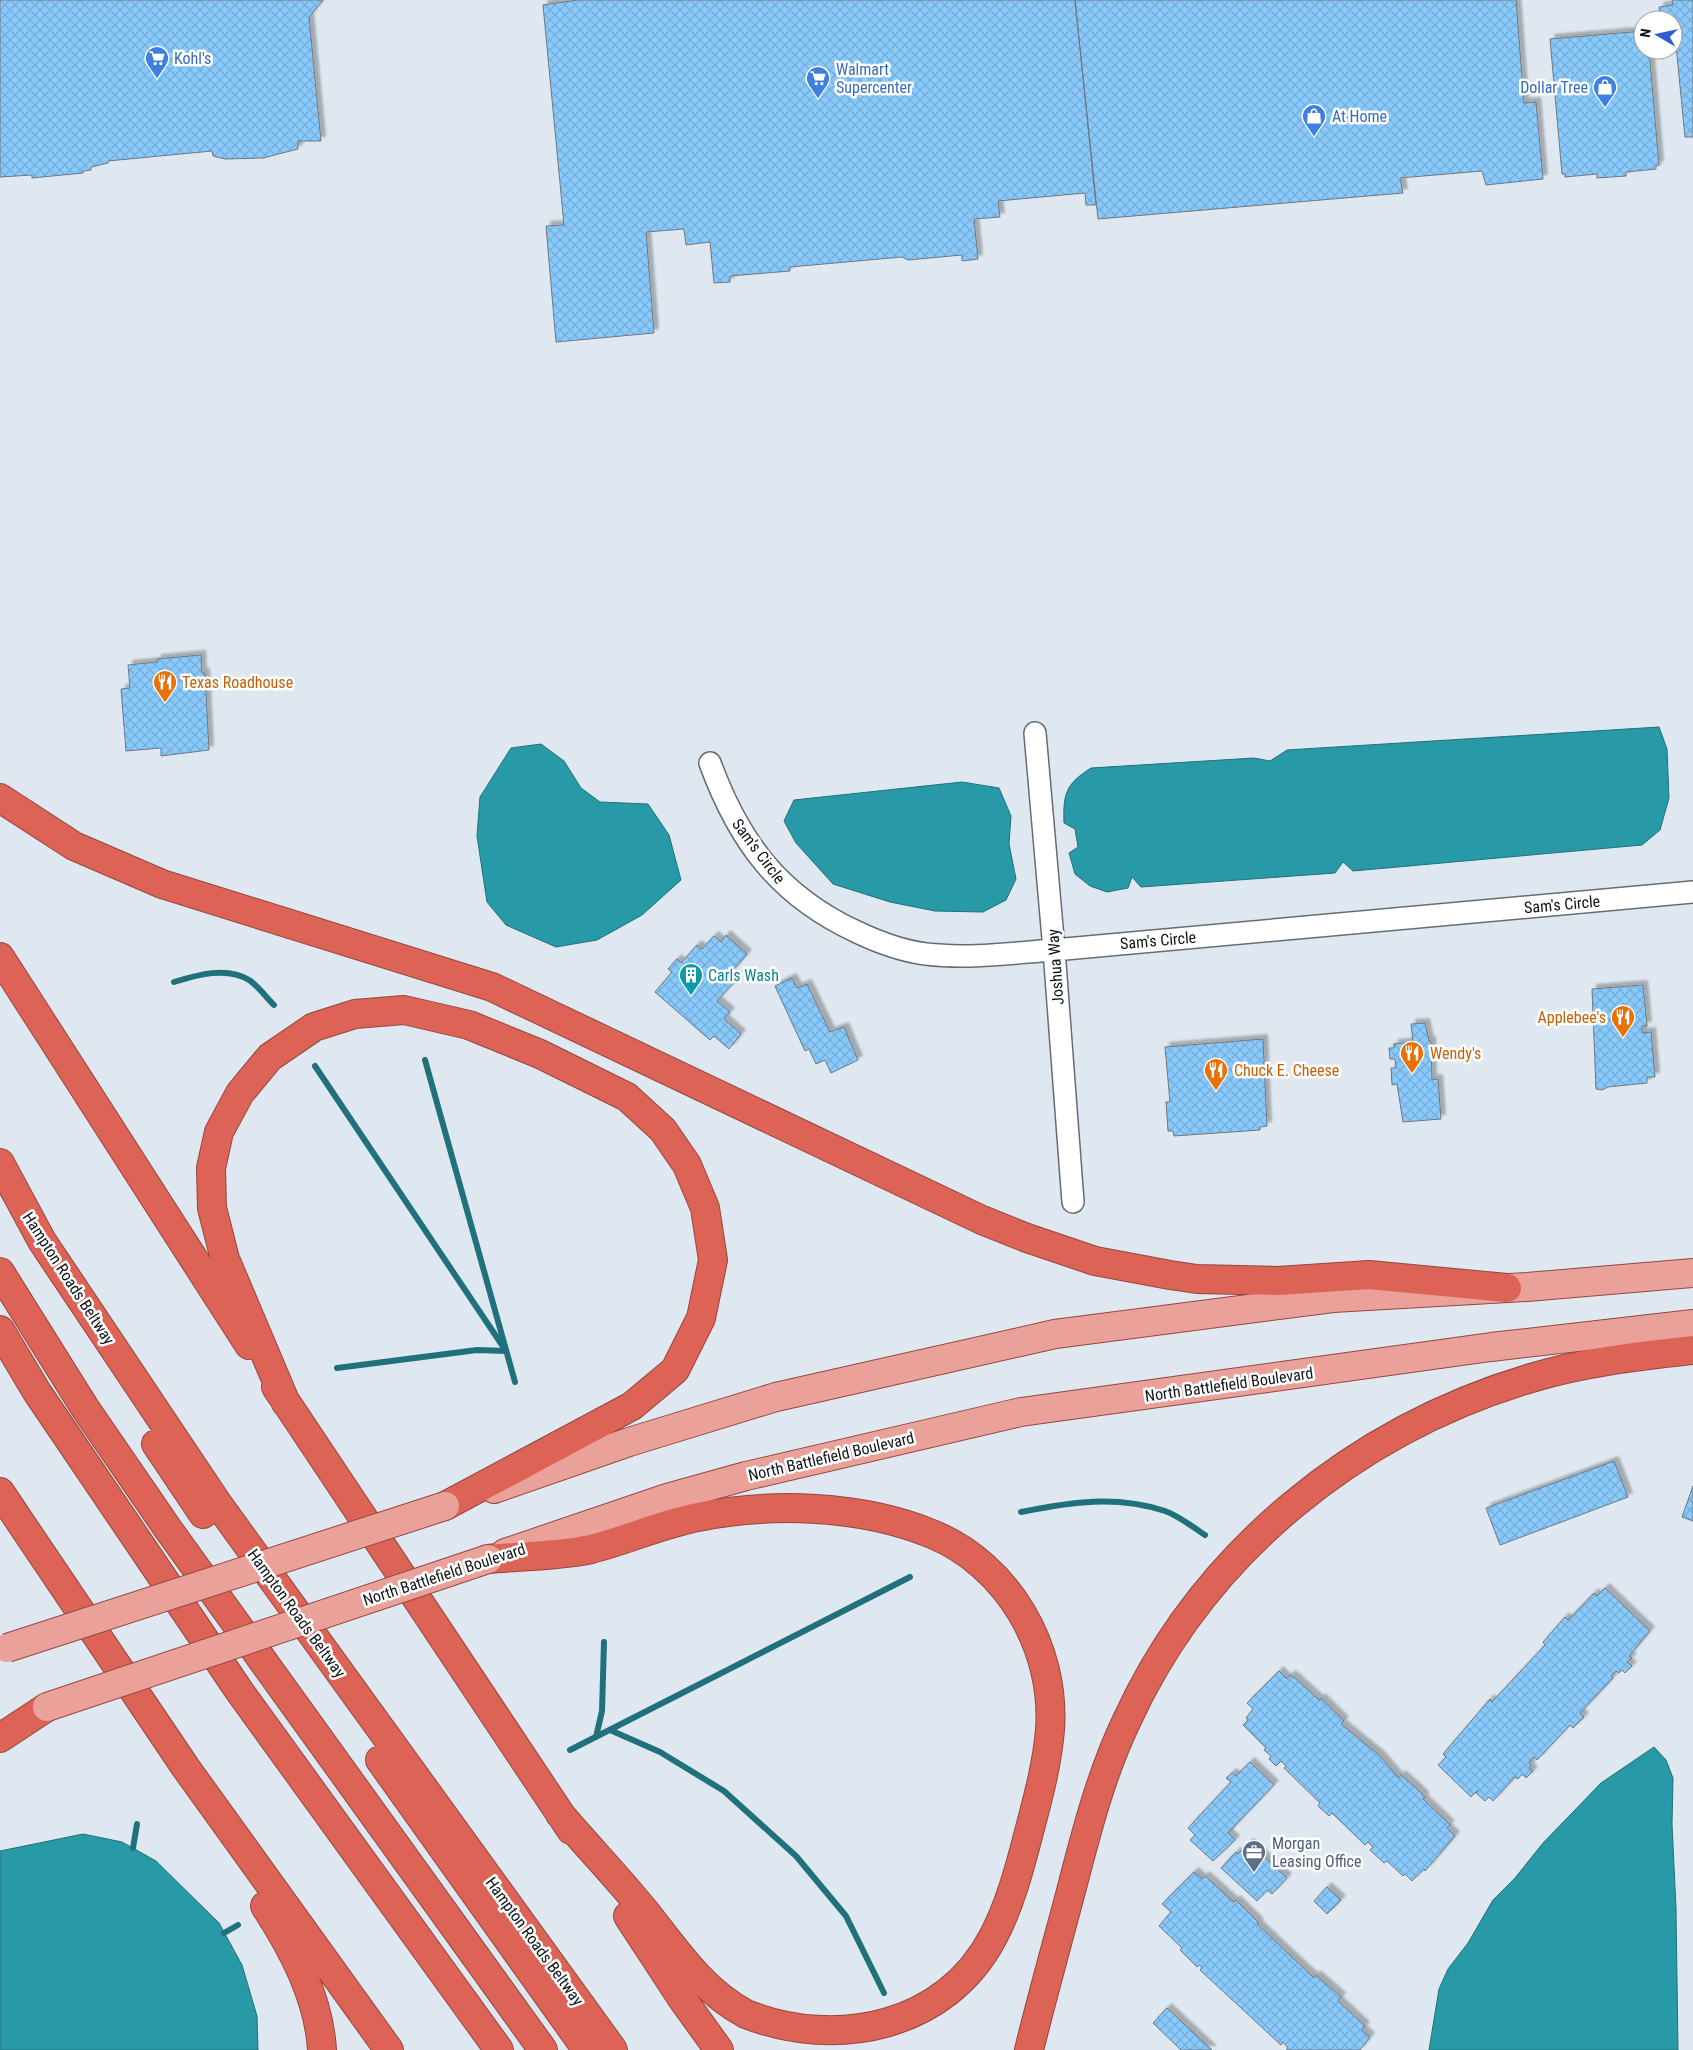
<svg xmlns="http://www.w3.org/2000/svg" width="1693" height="2050" viewBox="0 0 1693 2050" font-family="'Roboto Condensed',sans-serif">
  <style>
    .water { fill: #2799a7; stroke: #20717b }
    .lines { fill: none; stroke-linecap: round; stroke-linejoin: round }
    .stream { stroke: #20717b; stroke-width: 6 }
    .building { fill: url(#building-cross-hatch); stroke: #6f777e; filter: url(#shadow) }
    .minor-casing { stroke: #656d74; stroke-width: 24 }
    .major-casing { stroke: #94473f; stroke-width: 30 }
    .highway-casing { stroke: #94473f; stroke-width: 30 }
    .minor { stroke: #fff; stroke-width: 21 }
    .major { stroke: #eaa19a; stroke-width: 28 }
    .highway { stroke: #dc6356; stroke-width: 28 }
    .major-bridge-casing { stroke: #94473f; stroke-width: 30; stroke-linecap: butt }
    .major-bridge { stroke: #eaa19a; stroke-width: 28 }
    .labels { text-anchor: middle; stroke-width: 5; stroke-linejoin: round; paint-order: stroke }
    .shop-label { font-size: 16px; fill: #366cbe; stroke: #fff; text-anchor: start }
    .food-label { font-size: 16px; fill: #c56008; stroke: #fff; text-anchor: start }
    .street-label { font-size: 16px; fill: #0f1315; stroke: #fff }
    .culture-label { font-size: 16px; fill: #0d838f; stroke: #fff; text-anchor: start }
    .service-label { font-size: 16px; fill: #4e5e75; stroke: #fff; text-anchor: start }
  </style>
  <defs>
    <pattern id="building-cross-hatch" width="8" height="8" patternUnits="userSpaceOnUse" patternTransform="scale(1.25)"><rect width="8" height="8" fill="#89cafd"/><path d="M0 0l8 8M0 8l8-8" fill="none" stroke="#75add8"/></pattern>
    <filter id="shadow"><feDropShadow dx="4.5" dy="-4.5" stdDeviation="1" flood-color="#0004"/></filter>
  </defs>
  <rect width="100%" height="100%" fill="#dfe8f0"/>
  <!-- water -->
  <path class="water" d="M1659,727L1667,749L1669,798L1660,830L1642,845L1353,871L1343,862L1335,873L1141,887L1132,877L1128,888L1107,892L1090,886L1075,874L1069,853L1078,847L1075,829L1064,823C1063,793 1066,784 1091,768L1254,758L1270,761L1287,750Z
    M541,744L564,761L581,788L600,802L648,804L669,835L681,880L642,915L597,940L556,947L506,925L487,902L477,836L480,797L511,748Z
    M962,782L999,788L1011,816L1009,844L1016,879L1006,900L983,912L935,911L890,902L833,884L796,843L784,821L794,800Z
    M1654,1747L1666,1760L1673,1778L1672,1824L1676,1908L1678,2050H1429L1439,1989L1448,1969L1468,1943L1493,1900L1515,1878L1543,1843L1601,1783Z
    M83,1834L122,1842L156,1861L219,1923L242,1965L257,2016L258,2050H0V1851Z"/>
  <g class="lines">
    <!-- stream -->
    <path class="stream" d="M174,982C197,975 227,966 249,980C258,986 266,997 274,1005
      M425,1060L515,1382
      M315,1066L506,1351
      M337,1368L477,1350L506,1351
      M1021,1512C1071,1502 1116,1495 1165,1511C1179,1516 1193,1527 1205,1535
      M610,1730L660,1752L724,1791L796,1856L846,1916L884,1993
      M596,1737L602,1711L604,1642
      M570,1750L910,1577
      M133,1848L137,1824
      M224,1933L238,1925"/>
  </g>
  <!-- building -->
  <path class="building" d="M0,0H323L309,17L321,141H298V149L263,158L225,159L213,156L212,151L108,161V163L91,167V170L83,171V173L32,178V175L0,177Z
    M578,0H1075L1096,205H1086L1085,193L998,201L1000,217L974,219L978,259L962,261V255L908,260L902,257L790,267V271L730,276V282L714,283L710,242L686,245L684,229L646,232L654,333L556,342L546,226L564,225L543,5Z
    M1075,0H1516L1524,103L1536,102L1543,179L1486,185L1482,171L1400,178L1403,193L1098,219Z
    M1672,0H1693V137H1685L1674,25L1673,20H1660L1659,7L1673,5Z
    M1643,31V50H1649L1659,165L1656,166V169L1626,172V176L1597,178V174L1565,177V174H1562L1550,39Z
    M201,655L202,673H205L209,750L161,756V748L126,751L121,689L130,688L128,665L157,662V659Z
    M726,935L747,954L730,974L736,980L717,1001L730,1012L724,1019L741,1034L729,1049L714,1036L710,1040L655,992L672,972L668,969L677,959L681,963L697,945L702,949L714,936L721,942Z
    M792,978L797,988L807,984L830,1032L844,1027L858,1060L831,1073L825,1060L816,1064L809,1049L805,1051L775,986Z
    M1643,985L1647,1026H1642V1033L1651,1032L1655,1077H1647V1083L1608,1087L1602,1090L1596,1089L1592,989Z
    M1425,1023L1429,1041H1431L1432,1080L1438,1079L1441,1119L1403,1122L1397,1084L1392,1085L1391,1068H1396L1395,1059H1390L1389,1048H1394V1044L1413,1042L1411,1024Z
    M1263,1039L1267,1126L1260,1127V1130L1174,1136L1173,1131H1168L1166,1102H1170L1165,1047Z
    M1614,1461L1628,1497L1500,1545L1486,1508Z
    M1693,1486V1521L1682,1517Z
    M1605,1588L1650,1631L1629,1656L1632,1658L1627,1662L1632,1666L1625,1673L1622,1670L1619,1673L1616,1671L1611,1676L1613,1678L1580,1713L1584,1717L1573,1728L1570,1725L1537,1760L1534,1757L1529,1763L1531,1765L1529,1768L1533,1771L1526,1778L1522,1774L1518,1779L1515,1777L1493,1801L1489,1797L1485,1801L1476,1793L1478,1790L1471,1797L1438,1765L1446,1757L1443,1754L1490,1699L1492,1702L1545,1645L1543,1642L1565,1617L1568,1620L1594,1593L1597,1596Z
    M1279,1671L1287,1679L1290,1675L1295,1678L1319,1700L1321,1698L1344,1721L1341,1724L1379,1755L1399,1778L1401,1775L1416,1788L1425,1797L1423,1799L1450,1825L1447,1828L1455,1836L1425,1871L1424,1869L1412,1881L1405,1874L1403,1876L1387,1861L1384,1863L1370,1850L1373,1847L1368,1842L1365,1845L1332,1813L1329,1816L1318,1806L1320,1803L1284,1768L1286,1766L1281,1761L1276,1766L1269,1759L1271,1756L1264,1750L1266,1748L1243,1725L1248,1720L1246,1718L1253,1709L1247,1703Z
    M1250,1762L1274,1785L1228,1833L1235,1840L1213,1861L1190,1840L1195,1835L1188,1828L1231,1782L1226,1778L1232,1773L1236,1776Z
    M1249,1843L1287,1878L1272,1894L1267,1890L1257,1901L1221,1868L1236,1852L1238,1854Z
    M1194,1872L1202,1879L1205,1876L1234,1902L1236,1900L1259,1923L1257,1924L1314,1978L1316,1975L1341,1997L1338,2001L1365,2026L1362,2030L1370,2037L1360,2050H1286L1288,2048L1283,2042L1281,2045L1200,1970L1202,1967L1199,1965L1197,1967L1180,1950L1182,1948L1159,1926L1171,1912L1162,1904Z
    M1327,1887L1341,1900L1327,1914L1314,1901Z
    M1167,2008L1212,2050H1181L1153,2023Z"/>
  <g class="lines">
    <!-- minor casing -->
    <g class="minor-casing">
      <path id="minor" d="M1035,733L1054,950L1073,1202
        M710,763C739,842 779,896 857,932C878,942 902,951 926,954C968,959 1012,953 1054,950L1693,892"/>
    </g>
    <!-- major casing -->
    <g class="major-casing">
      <path id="major" d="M494,1489L629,1442L776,1397L1055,1334L1333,1298L1527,1287L1693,1273
        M505,1553L667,1498L746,1476L1021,1412L1491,1347L1693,1324"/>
    </g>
    <!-- highway casing -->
    <g class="highway-casing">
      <path id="highway" d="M0,798L74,846L162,884L492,987L982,1220L1027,1238L1095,1261L1170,1275L1197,1279L1278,1281L1369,1275L1507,1288
        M0,957L249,1345
        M0,1163L42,1241L218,1504L613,2050
        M0,1272L85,1408L168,1529L543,2050
        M0,1330L37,1392L240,1692L499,2050
        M276,1387L571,1830
        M286,1403L225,1259L212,1208L211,1168L219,1132L240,1093L270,1057L314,1027L355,1014L404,1010L469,1025L540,1054L627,1097L663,1130L687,1165L705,1208L713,1260L701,1318L675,1370L632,1406L445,1506
        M156,1444L203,1514
        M0,1492L186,1768L389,2050
        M488,1559C521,1556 560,1556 591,1549C627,1540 661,1524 698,1517C771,1502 862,1505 932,1534C1008,1565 1056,1648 1050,1730C1047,1765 1038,1798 1029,1832C1020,1867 1010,1905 993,1937C946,2027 837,2050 746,2014C703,1991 677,1952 648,1915C620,1880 589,1848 560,1814
        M0,1738L47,1707
        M380,1760L587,2050
        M265,1906C293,1949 319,1998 322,2050
        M628,1916L683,2000L719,2050
        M1029,2050C1042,1997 1057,1944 1071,1891C1086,1833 1101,1774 1127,1720C1204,1552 1356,1430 1531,1378C1584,1362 1639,1356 1693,1350"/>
    </g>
    <!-- minor -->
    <use href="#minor" class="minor"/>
    <!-- major -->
    <use href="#major" class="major"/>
    <!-- highway -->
    <use href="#highway" class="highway"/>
    <!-- major-bridge casing -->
    <g class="major-bridge-casing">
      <path id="major-bridge" d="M7,1648L445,1506
        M47,1707L488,1559"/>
    </g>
    <!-- major-bridge -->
    <use href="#major-bridge" class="major-bridge"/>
  </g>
  <!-- icons -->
  <defs>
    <g id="supermarket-pin" transform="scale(1.25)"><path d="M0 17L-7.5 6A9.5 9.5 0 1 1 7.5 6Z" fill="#3f7fe0" stroke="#fff"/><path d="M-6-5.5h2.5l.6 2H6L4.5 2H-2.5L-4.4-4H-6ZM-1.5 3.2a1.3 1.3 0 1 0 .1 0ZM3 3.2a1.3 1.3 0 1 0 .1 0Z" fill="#fff"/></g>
    <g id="shop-pin" transform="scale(1.25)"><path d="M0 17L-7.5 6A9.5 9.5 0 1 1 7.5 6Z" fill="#3f7fe0" stroke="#fff"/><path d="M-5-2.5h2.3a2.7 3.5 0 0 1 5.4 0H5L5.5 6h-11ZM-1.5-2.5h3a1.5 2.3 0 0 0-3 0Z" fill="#fff"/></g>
    <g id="restaurant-pin" transform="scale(1.25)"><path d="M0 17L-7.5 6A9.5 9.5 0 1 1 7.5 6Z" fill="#e8710a" stroke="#fff"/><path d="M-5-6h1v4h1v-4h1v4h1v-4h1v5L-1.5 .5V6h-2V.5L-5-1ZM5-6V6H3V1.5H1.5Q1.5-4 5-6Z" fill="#fff"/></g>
    <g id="building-pin" transform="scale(1.25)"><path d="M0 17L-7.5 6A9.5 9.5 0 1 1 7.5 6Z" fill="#0f9aa8" stroke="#fff"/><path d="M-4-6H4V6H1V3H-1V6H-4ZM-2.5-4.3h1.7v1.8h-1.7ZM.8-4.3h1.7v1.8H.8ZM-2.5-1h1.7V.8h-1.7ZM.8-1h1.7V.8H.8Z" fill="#fff"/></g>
    <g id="office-pin" transform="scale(1.25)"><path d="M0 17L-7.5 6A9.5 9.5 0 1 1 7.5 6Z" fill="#5c6f8a" stroke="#fff"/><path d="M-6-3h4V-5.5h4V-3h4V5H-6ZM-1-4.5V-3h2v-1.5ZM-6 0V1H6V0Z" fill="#fff"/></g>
  </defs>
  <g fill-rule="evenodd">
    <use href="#supermarket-pin" x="157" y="58"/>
    <use href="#supermarket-pin" x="818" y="78"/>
    <use href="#shop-pin" x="1605" y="87"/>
    <use href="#shop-pin" x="1314" y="116"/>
    <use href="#restaurant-pin" x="165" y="682"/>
    <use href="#building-pin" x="691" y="975"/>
    <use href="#restaurant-pin" x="1623" y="1017"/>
    <use href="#restaurant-pin" x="1412" y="1053"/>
    <use href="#restaurant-pin" x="1216" y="1070"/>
    <use href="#office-pin" x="1254" y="1852"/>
  </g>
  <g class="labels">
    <!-- shop labels -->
    <g class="shop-label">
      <text x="174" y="64">Kohl's</text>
      <text x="836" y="75">Walmart<tspan x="836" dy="18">Supercenter</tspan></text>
      <text x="1588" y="93" text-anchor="end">Dollar Tree</text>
      <text x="1332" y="122">At Home</text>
    </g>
    <!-- food labels -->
    <g class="food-label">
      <text x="182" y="688">Texas Roadhouse</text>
      <text x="1606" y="1023" text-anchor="end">Applebee's</text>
      <text x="1430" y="1059">Wendy's</text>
      <text x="1234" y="1076">Chuck E. Cheese</text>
    </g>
    <!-- street labels -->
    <g class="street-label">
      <text transform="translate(759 851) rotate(53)" y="6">Sam's Circle</text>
      <text transform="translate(1562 904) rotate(-5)" y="6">Sam's Circle</text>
      <text transform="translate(1158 940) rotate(-5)" y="6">Sam's Circle</text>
      <text transform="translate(1055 967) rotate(-94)" y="6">Joshua Way</text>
      <text transform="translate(69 1278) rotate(57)" y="6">Hampton Roads Beltway</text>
      <text transform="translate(1229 1384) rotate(-8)" y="6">North Battlefield Boulevard</text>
      <text transform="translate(831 1456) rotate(-13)" y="6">North Battlefield Boulevard</text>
      <text transform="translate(444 1574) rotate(-18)" y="6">North Battlefield Boulevard</text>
      <text transform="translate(297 1613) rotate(54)" y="6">Hampton Roads Beltway</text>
      <text transform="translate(535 1941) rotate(54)" y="6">Hampton Roads Beltway</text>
    </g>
    <!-- culture labels -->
    <g class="culture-label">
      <text x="708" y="981">Carls Wash</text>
    </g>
    <!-- service labels -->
    <g class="service-label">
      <text x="1272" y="1849">Morgan<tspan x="1272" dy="18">Leasing Office</tspan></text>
    </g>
  </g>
  <!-- north arrow -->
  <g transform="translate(1658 35) rotate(279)"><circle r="24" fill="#ffffff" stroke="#9fa1a1"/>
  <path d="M0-4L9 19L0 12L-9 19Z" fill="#325ecd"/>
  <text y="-8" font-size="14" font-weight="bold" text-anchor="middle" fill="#0f1315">N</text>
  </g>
</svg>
